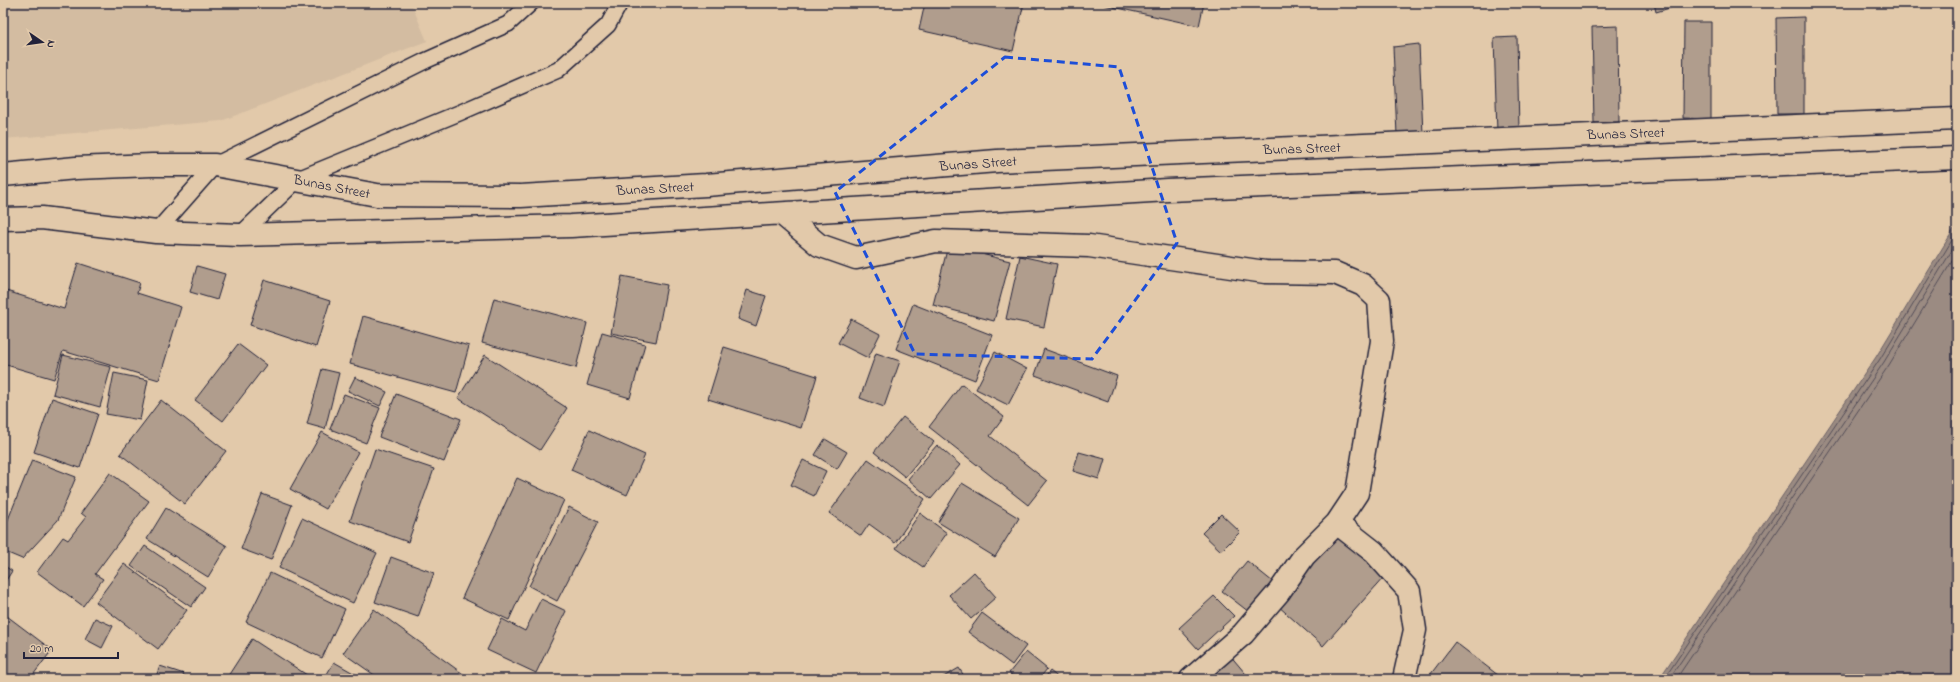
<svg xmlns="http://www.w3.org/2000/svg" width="1960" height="682" viewBox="0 0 1960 682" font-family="'Indie Flower',sans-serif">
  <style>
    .built { fill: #d3bca1 }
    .water { fill: #9b8b82; stroke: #6b6166 }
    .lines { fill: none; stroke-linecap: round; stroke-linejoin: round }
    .shore { stroke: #524c57; stroke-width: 1 }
    .building { fill: #b09d8d; stroke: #22223b }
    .lane-casing { stroke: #22223b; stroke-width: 18 }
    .street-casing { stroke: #22223b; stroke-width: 25 }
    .lane { stroke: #e2c9aa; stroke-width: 15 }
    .street { stroke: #e2c9aa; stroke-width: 22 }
    .marked { fill: none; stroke: #1d4ed8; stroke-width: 3; stroke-dasharray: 8 5; stroke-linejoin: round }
    .labels { text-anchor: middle; stroke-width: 3.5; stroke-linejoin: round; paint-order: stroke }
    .street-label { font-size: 14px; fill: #22223b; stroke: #e2c9aa }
  </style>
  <rect width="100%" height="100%" fill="#e2c9aa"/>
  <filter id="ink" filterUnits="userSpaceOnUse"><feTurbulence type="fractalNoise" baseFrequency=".025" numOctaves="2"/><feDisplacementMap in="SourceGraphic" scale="8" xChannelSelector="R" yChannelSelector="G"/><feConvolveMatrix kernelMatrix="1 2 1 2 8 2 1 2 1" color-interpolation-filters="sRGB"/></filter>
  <g filter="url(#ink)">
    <!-- built -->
    <path class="built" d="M3,3H411L427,41L221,121L3,139Z"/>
    <!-- water -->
    <path class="water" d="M1957,224V679H1659L1876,357Z"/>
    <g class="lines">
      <!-- shore -->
      <path class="shore" d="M1664,679L1880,359L1957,232
        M1669,679L1884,362L1957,242
        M1676,679L1889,365L1957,253"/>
    </g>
    <!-- building -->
    <path class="building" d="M925,3H1024L1013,51L919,30Z
      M1105,3H1204L1199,26L1104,5Z
      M1654,3H1687L1656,12Z
      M1804,17V114H1777L1776,18Z
      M1684,22H1711V119L1683,118Z
      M1618,26L1619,122L1594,123L1592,27Z
      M1517,37L1519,131L1497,132L1494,38Z
      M1419,44L1423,134L1397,135L1393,47Z
      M948,246L1010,261L994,321L933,305Z
      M1020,256L1057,264L1044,327L1006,319Z
      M78,263L140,283L137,293L181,307L159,380L63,351L54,379L3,364V290L64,309Z
      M197,266L225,274L217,300L190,292Z
      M622,276L667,285L656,342L611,333Z
      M264,280L330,301L316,347L250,325Z
      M747,290L766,296L756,326L738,319Z
      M494,298L587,323L576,368L482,343Z
      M913,304L992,335L975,380L896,349Z
      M363,316L469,346L456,393L350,364Z
      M851,319L880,334L868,358L838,343Z
      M602,332L645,344L630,398L587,385Z
      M238,344L266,365L223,421L195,400Z
      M724,347L817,376L801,428L708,399Z
      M1044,349L1117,376L1108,402L1035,375Z
      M995,352L1027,369L1008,405L976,389Z
      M876,353L900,361L884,407L860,398Z
      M63,355L111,367L100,407L53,394Z
      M485,355L567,408L540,450L458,398Z
      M322,369L339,373L325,429L307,424Z
      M114,373L148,380L140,420L106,414Z
      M355,377L387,392L380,406L348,391Z
      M962,384L1004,417L990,436L1047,481L1028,505L929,427Z
      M344,394L380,408L366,443L330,429Z
      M396,394L461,419L444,462L379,437Z
      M52,398L98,414L80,468L34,452Z
      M161,400L226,451L185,504L120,454Z
      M903,417L934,442L905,477L874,452Z
      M589,430L645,455L627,495L571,470Z
      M322,432L358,452L326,509L290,489Z
      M825,439L847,452L837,469L815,455Z
      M937,445L960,465L931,499L908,479Z
      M375,449L434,469L408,542L350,521Z
      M1079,452L1105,459L1099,479L1073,471Z
      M868,459L925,499L895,543L869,524L861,536L829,513Z
      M32,460L76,477L58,520L22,559L3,551V532Z
      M803,460L826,471L814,496L791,485Z
      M110,473L149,501L95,574L103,579L83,606L37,572L63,537L68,540L86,517L81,513Z
      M517,478L564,500L509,620L462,598Z
      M962,483L1019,518L995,557L938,522Z
      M262,494L292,505L271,560L241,549Z
      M569,507L598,522L557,601L529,586Z
      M166,508L227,546L208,577L147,539Z
      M920,513L947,533L923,567L896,548Z
      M1221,514L1240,532L1221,551L1202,533Z
      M302,518L377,553L353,603L279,568Z
      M1337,536L1384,577L1323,646L1277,605Z
      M145,546L205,587L191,607L131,566Z
      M391,557L434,573L418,617L375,602Z
      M1247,561L1273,582L1249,612L1222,591Z
      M124,564L187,610L158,649L96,602Z
      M3,565L12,571L3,585Z
      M974,572L996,597L971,619L949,595Z
      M270,573L345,609L322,658L246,622Z
      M1214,596L1234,616L1198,649L1179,628Z
      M541,599L566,611L536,673L487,650L502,619L525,631Z
      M374,609L470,679H380L343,653Z
      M3,613L52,650L30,679H8L3,675Z
      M982,613L1026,646L1012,665L968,632Z
      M95,618L113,626L102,648L85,639Z
      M252,639L313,679H226Z
      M1455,642L1503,679H1427Z
      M1026,652L1047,669L1039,679H1017L1009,673Z
      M1229,654L1250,679H1200Z
      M334,662L364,679H324Z
      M160,666L184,674L182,679H155Z
      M959,668L966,679H940Z
      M1050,671L1060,679H1044Z"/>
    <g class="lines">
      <!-- lane casing -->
      <g class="lane-casing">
        <path id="lane" d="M156,232L215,165L425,61L508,24L531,3
          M240,235L298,179L459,113L558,70L608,25L620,3"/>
      </g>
      <!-- street casing -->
      <g class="street-casing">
        <path id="street" d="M3,175L76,168L152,165H215L377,195L521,196L706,185L997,161L1957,119
          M782,214L819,245L856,258L936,241L1089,246L1265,272L1335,273L1363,285L1379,300L1382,341L1357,493L1337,523L1304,556L1279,592L1243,634L1191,679
          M3,219L42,218L156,232L240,235L571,226L1168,190L1957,158
          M1337,523L1374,552L1409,591L1415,630L1404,679"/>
      </g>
      <!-- lane -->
      <use href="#lane" class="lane"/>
      <!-- street -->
      <use href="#street" class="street"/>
    </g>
  </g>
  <!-- marked area -->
  <path class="marked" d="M1005,57L1119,67L1177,243L1092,359L915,354L835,192Z"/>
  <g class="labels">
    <!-- street labels -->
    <g class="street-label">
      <text transform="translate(1626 133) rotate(-2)" y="5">Bunas Street</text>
      <text transform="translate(1302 148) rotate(-2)" y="5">Bunas Street</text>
      <text transform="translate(978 163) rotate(-4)" y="5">Bunas Street</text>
      <text transform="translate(332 186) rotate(11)" y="5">Bunas Street</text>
      <text transform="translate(655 188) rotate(-3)" y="5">Bunas Street</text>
    </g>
  </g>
  <!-- margin -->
  <rect width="1960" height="682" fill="none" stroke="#e2c9aa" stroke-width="16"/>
  <rect x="8" y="8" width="1944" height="666" fill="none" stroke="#22223b" stroke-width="1.5" filter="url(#ink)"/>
  <!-- north arrow -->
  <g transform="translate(42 42) rotate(103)" stroke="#e2c9aa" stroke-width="3" paint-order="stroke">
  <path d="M0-3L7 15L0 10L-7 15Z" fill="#22223b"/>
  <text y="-6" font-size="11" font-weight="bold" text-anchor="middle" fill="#22223b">N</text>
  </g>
  <!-- scale -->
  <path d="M24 652v6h94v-6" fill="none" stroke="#22223b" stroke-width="2"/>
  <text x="30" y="652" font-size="12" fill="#22223b" stroke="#e2c9aa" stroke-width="3" paint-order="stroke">20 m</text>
</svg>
